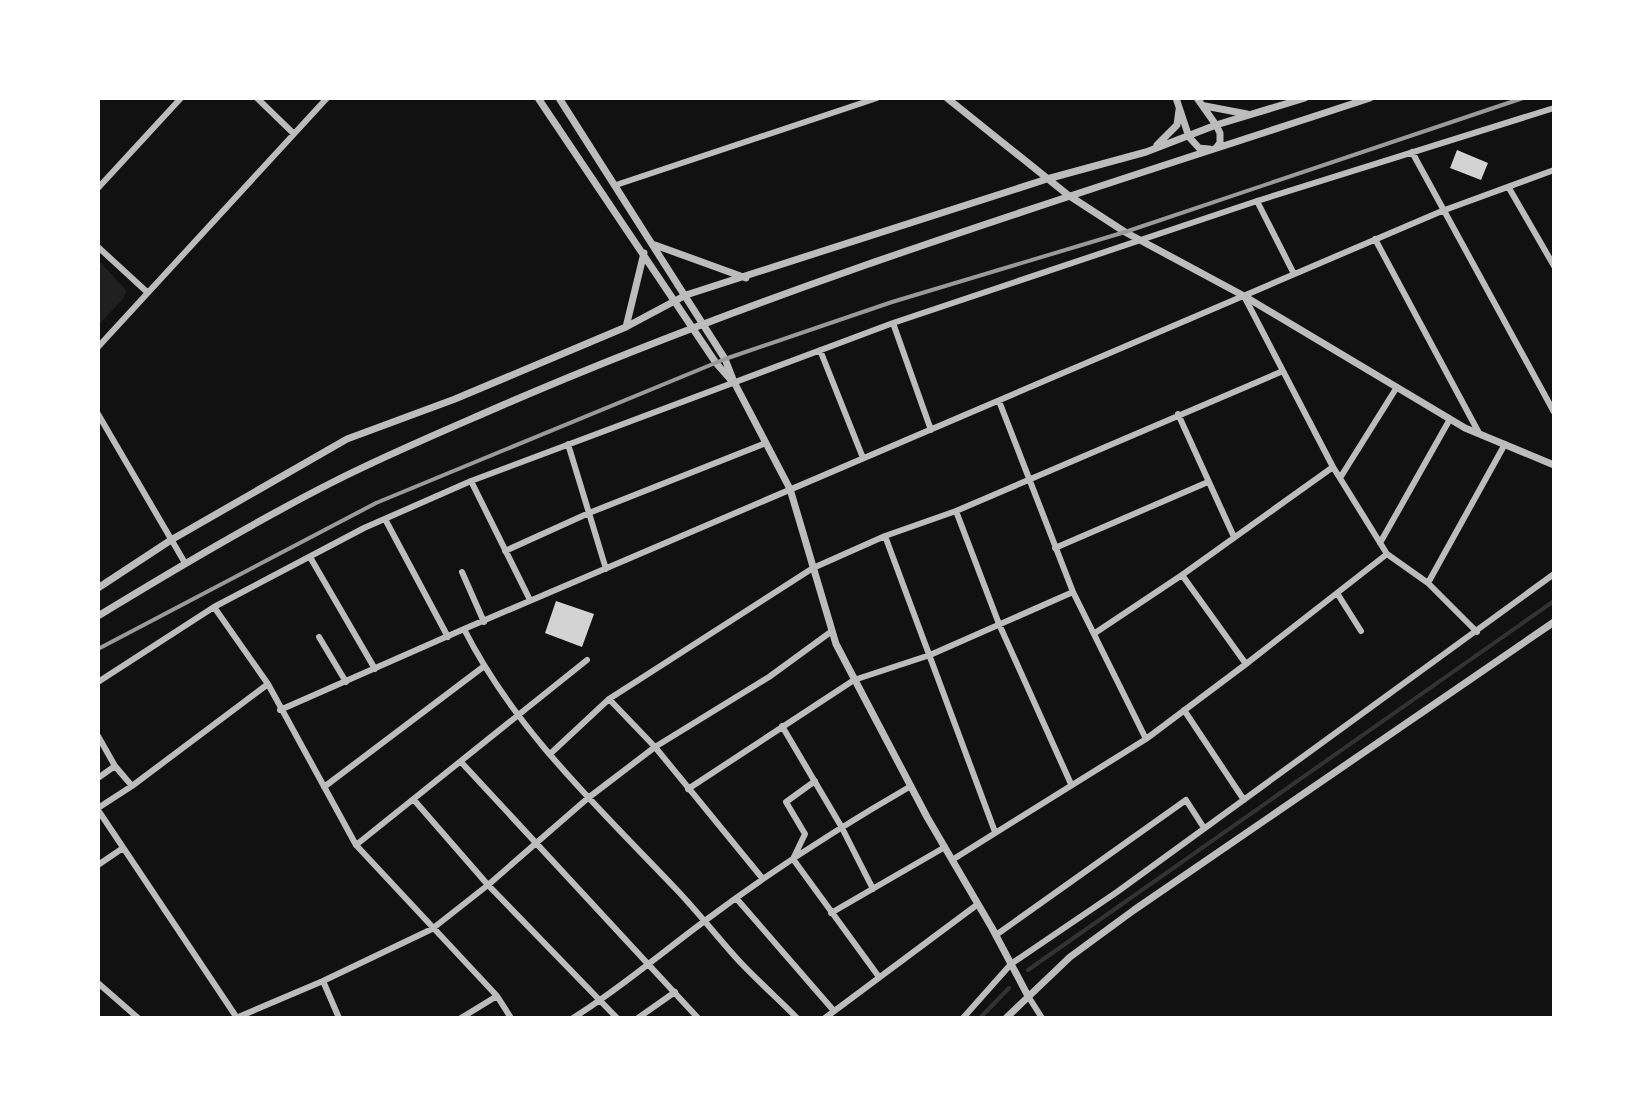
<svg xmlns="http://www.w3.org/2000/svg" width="1652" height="1116" viewBox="0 0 1652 1116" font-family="'Noto Serif',serif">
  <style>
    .green { fill: #202020 }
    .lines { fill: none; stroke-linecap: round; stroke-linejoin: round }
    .stream { stroke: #333; stroke-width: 4 }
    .building { fill: #d3d3d3 }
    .minor { stroke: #bcbcbc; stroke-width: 6 }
    .tertiary { stroke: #bcbcbc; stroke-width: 7 }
    .rail { stroke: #9a9a9a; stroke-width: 4 }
  </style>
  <rect width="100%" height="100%" fill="#111"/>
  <!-- green -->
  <path class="green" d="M98,260L126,290L124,298L98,325Z"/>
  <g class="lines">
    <!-- stream -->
    <path class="stream" d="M1028,970L1554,601
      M980,1018L1009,988"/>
  </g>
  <!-- building -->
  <path class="building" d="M1457,150L1488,163L1481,180L1450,168Z
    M556,601L594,614L582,647L545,633Z"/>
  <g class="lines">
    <!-- minor -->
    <path class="minor" d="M257,98L293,133
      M1412,152L1554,412
      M616,185L877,98
      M98,188L181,98
      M1509,188L1554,266
      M1257,201L1294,274
      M1375,239L1479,433
      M98,247L147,292
      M1244,296L1333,467L1387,554L1428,583L1477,632
      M893,323L931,430
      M98,347L327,98
      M820,350L863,458
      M999,401L1073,592L1146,739
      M98,414L185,563
      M1178,414L1234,537
      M568,444L606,569
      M1340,478L1397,387
      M471,481L530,600
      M956,511L999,624L1071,784
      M385,519L448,637
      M885,536L995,832
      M1380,543L1450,419
      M1055,548L1208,482
      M505,551L589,513L766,443
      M310,557L375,669
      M462,572L484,622
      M1182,575L1246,664
      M1428,583L1505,444
      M1337,593L1361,631
      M214,607L268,684L356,845L497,996L511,1018
      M464,629C515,730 598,807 675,888C698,912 718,938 740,962C758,981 778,999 797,1018
      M1095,633L1182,575L1333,467
      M319,637L346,682
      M98,682L214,607L364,528L471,481L893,323L1257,201L1554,108
      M609,699L655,747L763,879
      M280,710L464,629L1442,211L1554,170
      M1184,710L1244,800
      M782,726L841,826L873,889
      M98,736L115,766L132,786
      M550,754L609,699L813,568L885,536L956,511L1283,371
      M461,762L698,1018
      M98,778L115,766
      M815,781L786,802L805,834L793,859L879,977
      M324,787L483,667
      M688,789L854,680L930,655L1073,592
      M414,800L488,885L617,1018
      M98,808L132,786L268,684
      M98,810L237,1018
      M356,845L587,660
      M952,860L1146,739L1246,664L1387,554
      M98,865L123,848
      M736,898L834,1011
      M831,913L945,847
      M996,935L1186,800L1204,828
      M323,981L432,929L488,885L588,798L655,747L769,677L832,631
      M98,983L138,1018
      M1028,996L1042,1018
      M236,1018L323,981L339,1018
      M461,1018L497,996
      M573,1018C620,989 661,953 706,920C771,871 840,827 911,786
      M638,1018L675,992
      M825,1018L978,904
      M963,1018L1011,964L1117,892L1554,574"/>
    <!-- tertiary -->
    <path class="tertiary" d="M538,98L716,363L731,380
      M559,98L725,359L734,382L790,489L836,644L927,817L992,928L1028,996
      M947,98L1068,195L1125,232L1244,296L1465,428L1554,465
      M1176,98L1189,137L1199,148L1209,149
      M1197,98L1216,125L1220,133V143L1216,148
      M1205,106L1247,114
      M1157,145L1177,125L1179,110
      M655,245L746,278
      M626,327L644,253
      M98,588L171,540L347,439L455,399L626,327L686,295L1047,179L1146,152L1216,125L1305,98
      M98,616C175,569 252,523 333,482C388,454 446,430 503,405C785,283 1079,194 1370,98
      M1006,1018L1070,957L1134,910L1554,622"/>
    <!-- rail -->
    <path class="rail" d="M98,649L376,503L725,359L892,302L1125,232L1523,98"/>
  </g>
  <!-- border -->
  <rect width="1652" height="1116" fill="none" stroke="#ffffff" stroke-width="200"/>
</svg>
